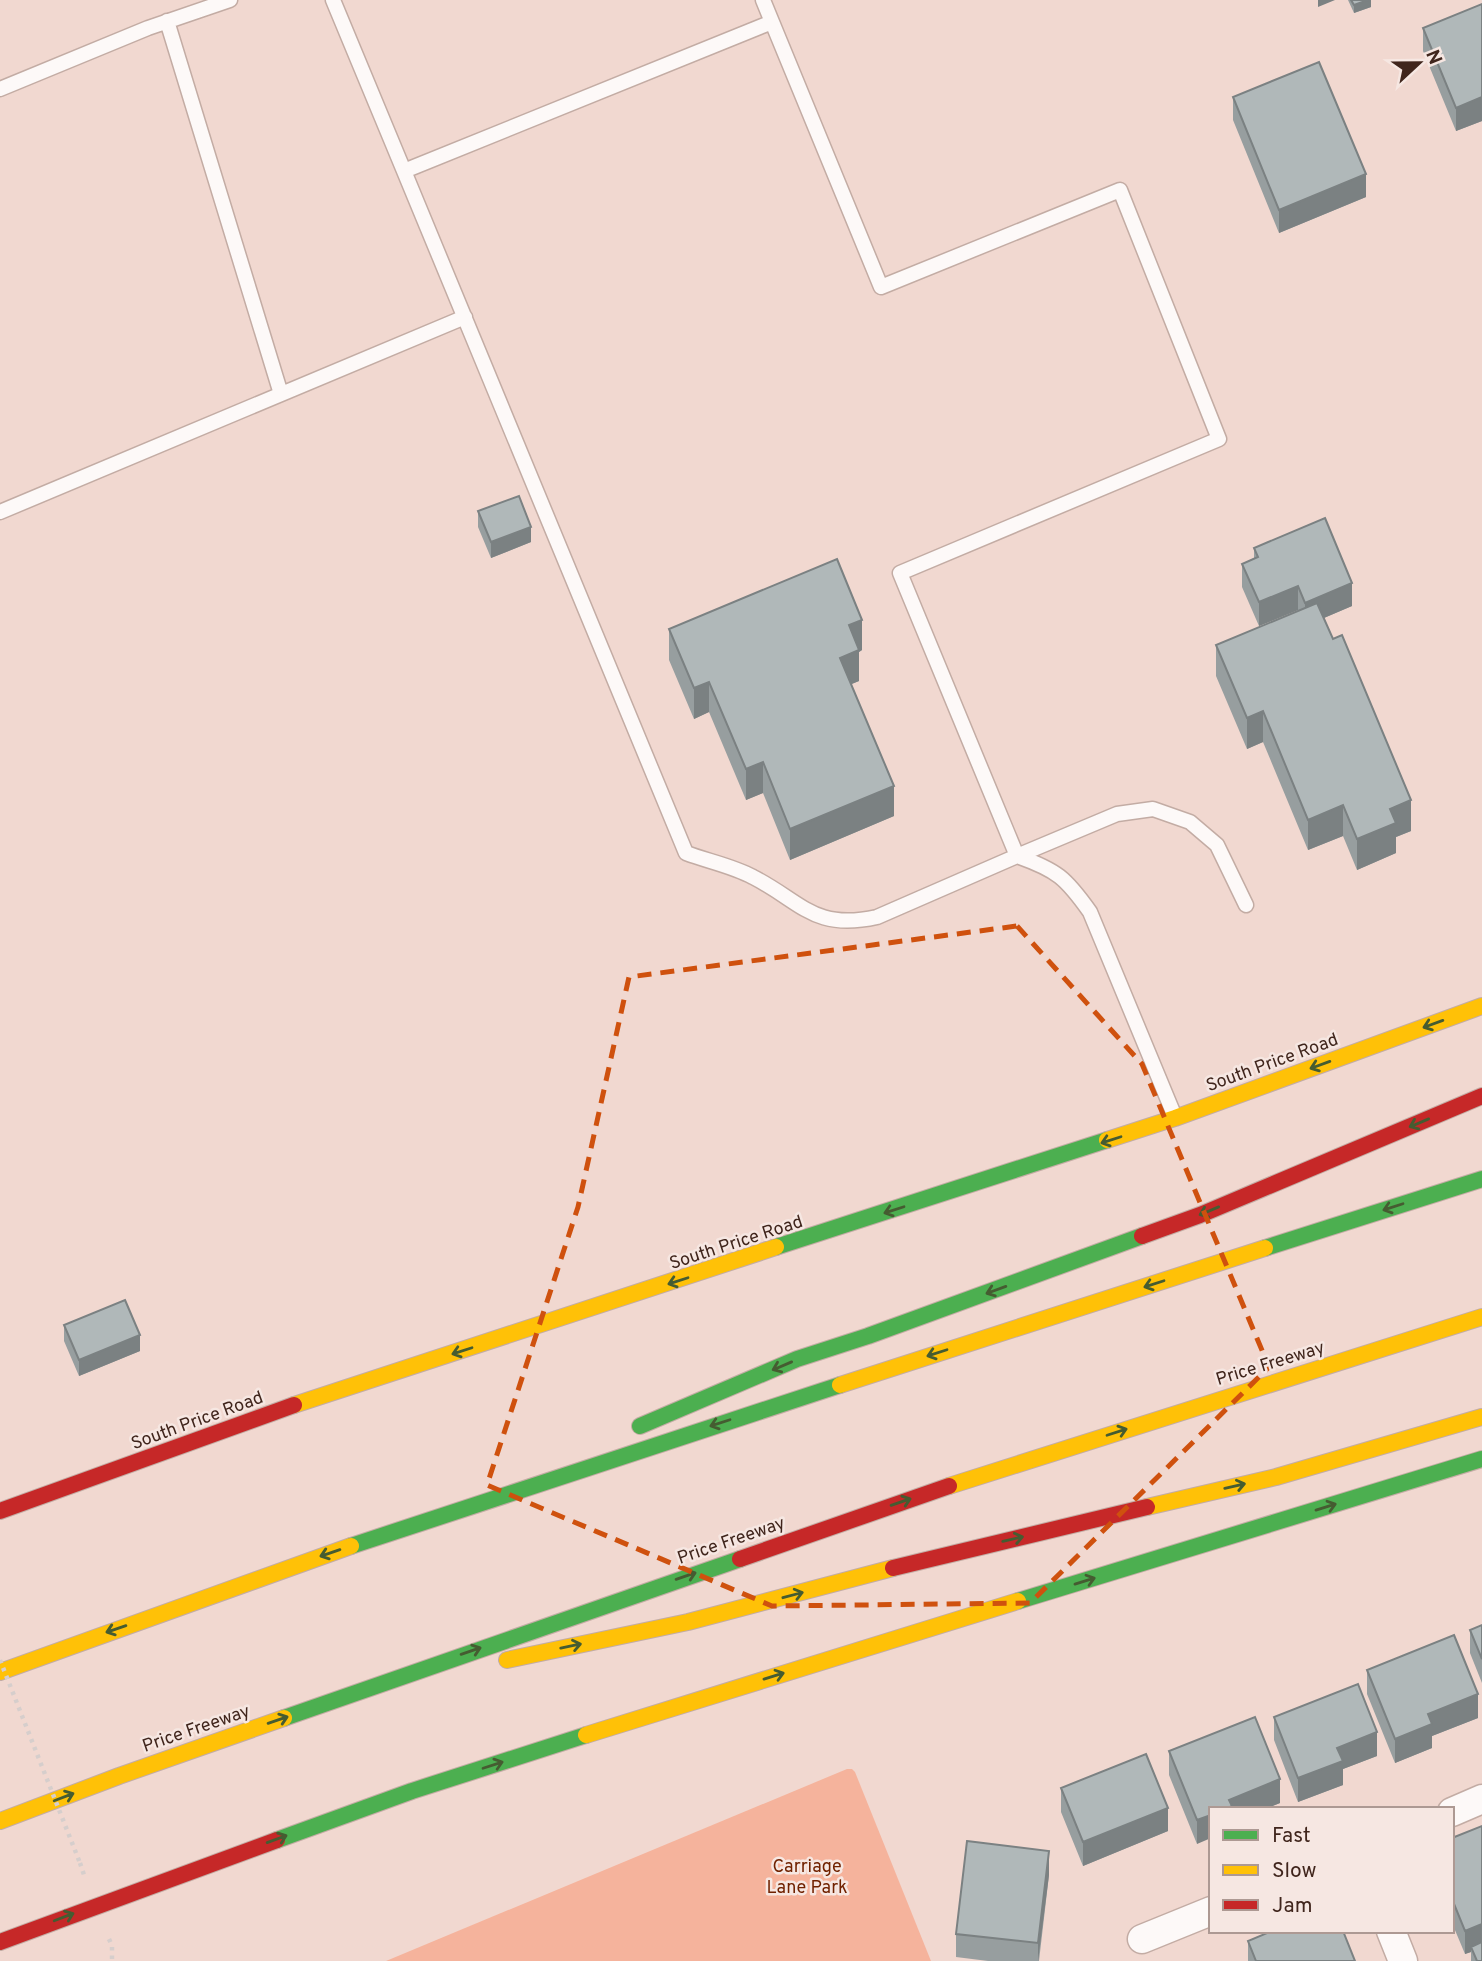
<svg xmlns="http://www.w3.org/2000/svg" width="1482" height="1961" viewBox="0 0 1482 1961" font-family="Overpass,sans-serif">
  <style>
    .green { fill: #f5b39c }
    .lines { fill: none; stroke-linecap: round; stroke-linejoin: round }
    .lane-casing { stroke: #c3aca4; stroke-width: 17 }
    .street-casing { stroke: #c3aca4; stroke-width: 31 }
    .fast-casing { stroke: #c3aca4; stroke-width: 18 }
    .slow-casing { stroke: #c3aca4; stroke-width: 18 }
    .jam-casing { stroke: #c3aca4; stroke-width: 18 }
    .path { stroke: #d6cecc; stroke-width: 4.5; stroke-dasharray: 3.5 5; stroke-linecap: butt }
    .lane { stroke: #fdf9f8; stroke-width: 14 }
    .street { stroke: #fdf9f8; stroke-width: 28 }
    .fast { stroke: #4caf50; stroke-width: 16 }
    .slow { stroke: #ffc107; stroke-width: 16 }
    .jam { stroke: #c62828; stroke-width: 16 }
    .path-bridge { stroke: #d6cecc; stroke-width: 4.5; stroke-dasharray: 3.5 5; stroke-linecap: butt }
    .wall { fill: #979e9f }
    .shaded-wall { fill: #7b8182 }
    .building { fill: #b0b8b9; stroke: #7b8182; stroke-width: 2 }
    .oneway { stroke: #455c31 }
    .marked { fill: none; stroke: #cf510e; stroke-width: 5; stroke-dasharray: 14 9; stroke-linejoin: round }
    .labels { text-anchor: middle; stroke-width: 5; stroke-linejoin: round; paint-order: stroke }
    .street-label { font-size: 18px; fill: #40251c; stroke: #f6e7e2 }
    .park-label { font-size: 18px; fill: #712200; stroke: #f6e7e2 }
  </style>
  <rect width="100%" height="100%" fill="#f1d8d0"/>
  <!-- green -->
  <path class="green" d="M847,1769H852L855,1772L931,1961H386Z"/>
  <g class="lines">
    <!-- lane casing -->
    <g class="lane-casing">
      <path id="lane" d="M333,0L404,171
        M763,0L772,22
        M167,21L281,394
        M0,89L148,28L230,0
        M0,512L465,317
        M1175,1117L1090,912C1066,878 1057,870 1017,856L877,917C814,931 802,902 753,877C733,866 707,861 686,853L404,171L772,22L881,287L1120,190L1219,439L900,573L1017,856L1117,814L1153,809L1190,822L1217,845L1246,905"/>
    </g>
    <!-- street casing -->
    <g class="street-casing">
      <path id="street" d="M1452,1812L1482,1799
        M1391,1931L1403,1961
        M1142,1939L1211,1911"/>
    </g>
    <!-- fast casing -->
    <g class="fast-casing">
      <path id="fast" d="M776,1247L1107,1140
        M1265,1248L1482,1179
        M640,1426L797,1359L868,1336L1142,1236
        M351,1546L840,1385
        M1018,1601L1482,1459
        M284,1718L740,1559
        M277,1840L412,1791L586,1735"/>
    </g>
    <!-- slow casing -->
    <g class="slow-casing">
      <path id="slow" d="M1107,1140L1175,1118L1482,1006
        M840,1385L1265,1248
        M294,1405L776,1247
        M949,1486L1482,1317
        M1147,1507L1276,1477L1482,1417
        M507,1660L688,1622L893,1568
        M0,1672L351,1546
        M586,1735L1018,1601
        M0,1821L119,1776L284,1718"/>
    </g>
    <!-- jam casing -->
    <g class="jam-casing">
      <path id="jam" d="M1142,1236L1200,1215L1482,1096
        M0,1511L294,1405
        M740,1559L949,1486
        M893,1568L1147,1507
        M0,1942L277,1840"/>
    </g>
    <!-- path -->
    <path class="path" d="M80,1863L84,1875
      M109,1939L112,1946V1961"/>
    <!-- lane -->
    <use href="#lane" class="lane"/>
    <!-- street -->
    <use href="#street" class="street"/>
    <!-- fast -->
    <use href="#fast" class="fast"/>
    <!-- slow -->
    <use href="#slow" class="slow"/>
    <!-- jam -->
    <use href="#jam" class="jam"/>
    <!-- path-bridge -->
    <path class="path-bridge" d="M0,1660L80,1863"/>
  </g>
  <!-- wall -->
  <path class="wall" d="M1348,0H1371V7L1354,13Z
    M1482,4V121L1456,131L1423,51V28Z
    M1233,97L1366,197L1279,233L1233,120Z
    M478,511L531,542L491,558L478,527Z
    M1254,548L1352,606L1324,618L1411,831L1396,837V853L1357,870L1343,836L1308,850L1263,742L1247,749L1216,676V645L1298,611V610L1259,626L1242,587V564L1254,558Z
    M669,629L862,650L859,652V681L851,684L894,816L790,860L763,793L746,800L709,712L694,719L669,660Z
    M64,1325L140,1351L79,1376L64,1341Z
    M1482,1625V1683L1470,1653V1630Z
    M1367,1670L1478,1718L1432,1736V1748L1395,1763L1367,1694Z
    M1274,1717L1377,1756L1343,1769V1785L1298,1802L1274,1740Z
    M1169,1751L1280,1803L1265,1809H1211L1197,1844L1169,1775Z
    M1061,1788L1168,1831L1083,1866L1061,1812Z
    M1452,1838L1482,1961H1471V1952L1465,1954L1452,1923Z
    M1049,1875L1039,1961H988L956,1957V1934Z
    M1248,1941L1355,1961H1248Z"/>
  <!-- shaded-wall -->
  <path class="shaded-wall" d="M1318,0H1335L1318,7Z
    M1368,0H1371V7L1354,13V5Z
    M1482,97V121L1456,131V108Z
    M1366,174V197L1279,233V210Z
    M531,527V542L491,558V542Z
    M1352,583V606L1305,626V603Z
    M1298,586V610L1259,626V602Z
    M862,620V650L859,652V681L840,689V658L849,625Z
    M709,682V712L694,719V688Z
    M1263,711V742L1247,749V718Z
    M763,762V793L746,800V769Z
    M894,786V816L790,860V829Z
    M1411,800V831L1396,837V853L1357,870V839L1390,809Z
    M1343,805V836L1308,850V820Z
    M140,1335V1351L79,1376V1360Z
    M1478,1694V1718L1432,1736V1748L1395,1763V1739L1428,1714Z
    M1377,1732V1756L1343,1769V1785L1298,1802V1778L1337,1748Z
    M1280,1779V1803L1265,1809H1226L1229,1800Z
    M1168,1808V1831L1083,1866V1842Z
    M1211,1815V1838L1197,1844V1820Z
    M1049,1851V1875L1038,1961V1943Z
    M1482,1924V1948L1471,1947V1952L1465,1954V1931Z"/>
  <!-- building -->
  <path class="building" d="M1351,0H1368L1354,5Z
    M1482,4V97L1456,108L1423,28Z
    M1319,62L1366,174L1279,210L1233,97Z
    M519,496L531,527L491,542L478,511Z
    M1325,518L1352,583L1305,603L1298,586L1259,602L1242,564L1258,557L1254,548Z
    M837,559L862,620L849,625L859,650L840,658L894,786L790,829L763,762L746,769L709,682L694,688L669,629Z
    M1317,603L1333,639L1342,635L1411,800L1390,809L1396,823L1357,839L1343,805L1308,820L1263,711L1247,718L1216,645Z
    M125,1300L140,1335L79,1360L64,1325Z
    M1482,1625V1659L1470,1630Z
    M1454,1635L1478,1694L1428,1714L1432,1724L1395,1739L1367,1670Z
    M1358,1684L1377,1732L1337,1748L1343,1761L1298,1778L1274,1717Z
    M1255,1717L1280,1779L1229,1800L1232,1806L1226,1809H1211V1815L1197,1820L1169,1751Z
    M1146,1754L1168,1808L1083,1842L1061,1788Z
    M1482,1826V1924L1465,1931L1452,1899V1838Z
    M967,1841L1049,1851L1038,1943L956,1934Z
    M1272,1931H1343L1355,1961H1256L1248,1941Z
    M1482,1942V1961H1477L1471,1947Z"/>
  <!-- one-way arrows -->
  <defs><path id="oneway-shaft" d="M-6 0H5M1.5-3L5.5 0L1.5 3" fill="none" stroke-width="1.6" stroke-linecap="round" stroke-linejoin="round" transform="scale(1.75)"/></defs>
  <g class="oneway">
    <use href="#oneway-shaft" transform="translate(1433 1024) rotate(160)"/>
    <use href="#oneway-shaft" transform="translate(1320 1065) rotate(160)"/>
    <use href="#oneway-shaft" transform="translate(1419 1123) rotate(157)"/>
    <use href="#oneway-shaft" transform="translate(1111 1140) rotate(162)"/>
    <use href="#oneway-shaft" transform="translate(1393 1207) rotate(162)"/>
    <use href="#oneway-shaft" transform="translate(894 1210) rotate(162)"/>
    <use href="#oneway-shaft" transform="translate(1209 1211) rotate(157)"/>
    <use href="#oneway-shaft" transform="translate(678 1281) rotate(162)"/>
    <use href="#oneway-shaft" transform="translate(1154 1284) rotate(162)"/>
    <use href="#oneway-shaft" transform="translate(996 1290) rotate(160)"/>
    <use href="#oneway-shaft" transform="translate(462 1351) rotate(162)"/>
    <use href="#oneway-shaft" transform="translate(937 1353) rotate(162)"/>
    <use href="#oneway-shaft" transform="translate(782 1366) rotate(157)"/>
    <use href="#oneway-shaft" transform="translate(720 1423) rotate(162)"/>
    <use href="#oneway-shaft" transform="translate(1117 1432) rotate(-18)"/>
    <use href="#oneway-shaft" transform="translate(1235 1486) rotate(-13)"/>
    <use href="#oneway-shaft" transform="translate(901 1502) rotate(-19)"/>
    <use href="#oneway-shaft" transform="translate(1326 1507) rotate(-17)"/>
    <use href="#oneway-shaft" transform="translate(1013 1539) rotate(-13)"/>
    <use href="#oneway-shaft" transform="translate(330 1553) rotate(161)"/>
    <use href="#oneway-shaft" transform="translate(686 1576) rotate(-19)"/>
    <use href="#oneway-shaft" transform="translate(1085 1581) rotate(-17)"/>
    <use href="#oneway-shaft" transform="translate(793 1595) rotate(-15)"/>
    <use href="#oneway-shaft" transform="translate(116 1629) rotate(161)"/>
    <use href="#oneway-shaft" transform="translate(571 1646) rotate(-12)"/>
    <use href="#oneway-shaft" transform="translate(471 1651) rotate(-19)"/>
    <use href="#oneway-shaft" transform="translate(774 1676) rotate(-17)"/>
    <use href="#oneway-shaft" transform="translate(278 1720) rotate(-19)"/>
    <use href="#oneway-shaft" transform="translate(493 1765) rotate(-18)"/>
    <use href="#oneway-shaft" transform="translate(64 1797) rotate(-21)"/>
    <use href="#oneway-shaft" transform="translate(277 1839) rotate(-20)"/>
    <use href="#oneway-shaft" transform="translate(64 1917) rotate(-21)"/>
  </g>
  <!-- marked area -->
  <path class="marked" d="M1017,926L1142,1064L1269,1367L1030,1603L772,1606L487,1485L578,1207L629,977Z"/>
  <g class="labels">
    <!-- street labels -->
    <g class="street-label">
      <text transform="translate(1272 1062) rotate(-20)" y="6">South Price Road</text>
      <text transform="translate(736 1242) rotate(-18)" y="6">South Price Road</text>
      <text transform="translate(1270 1363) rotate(-17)" y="6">Price Freeway</text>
      <text transform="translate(197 1420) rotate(-20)" y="6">South Price Road</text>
      <text transform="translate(731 1540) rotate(-19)" y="6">Price Freeway</text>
      <text transform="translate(196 1728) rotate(-19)" y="6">Price Freeway</text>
    </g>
    <!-- park labels -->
    <g class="park-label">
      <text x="807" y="1872">Carriage<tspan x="807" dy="21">Lane Park</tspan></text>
    </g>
  </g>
  <!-- legend -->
  <rect x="1209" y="1807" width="245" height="126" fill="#f6e7e2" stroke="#ad9993" stroke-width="2"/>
  <rect x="1223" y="1830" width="35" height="10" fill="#4caf50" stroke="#ad9993" stroke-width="2"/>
  <text x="1272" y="1842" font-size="21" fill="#40251c">Fast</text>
  <rect x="1223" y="1865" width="35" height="10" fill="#ffc107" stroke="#ad9993" stroke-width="2"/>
  <text x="1272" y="1877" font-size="21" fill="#40251c">Slow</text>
  <rect x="1223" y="1900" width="35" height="10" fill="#c62828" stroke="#ad9993" stroke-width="2"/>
  <text x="1272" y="1912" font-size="21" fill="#40251c">Jam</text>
  <!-- north arrow -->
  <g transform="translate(1419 63) rotate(68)" stroke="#f6e7e2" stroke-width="5" paint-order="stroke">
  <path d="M0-5L12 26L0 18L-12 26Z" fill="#40251c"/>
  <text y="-10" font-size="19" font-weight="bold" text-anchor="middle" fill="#40251c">N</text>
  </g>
</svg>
